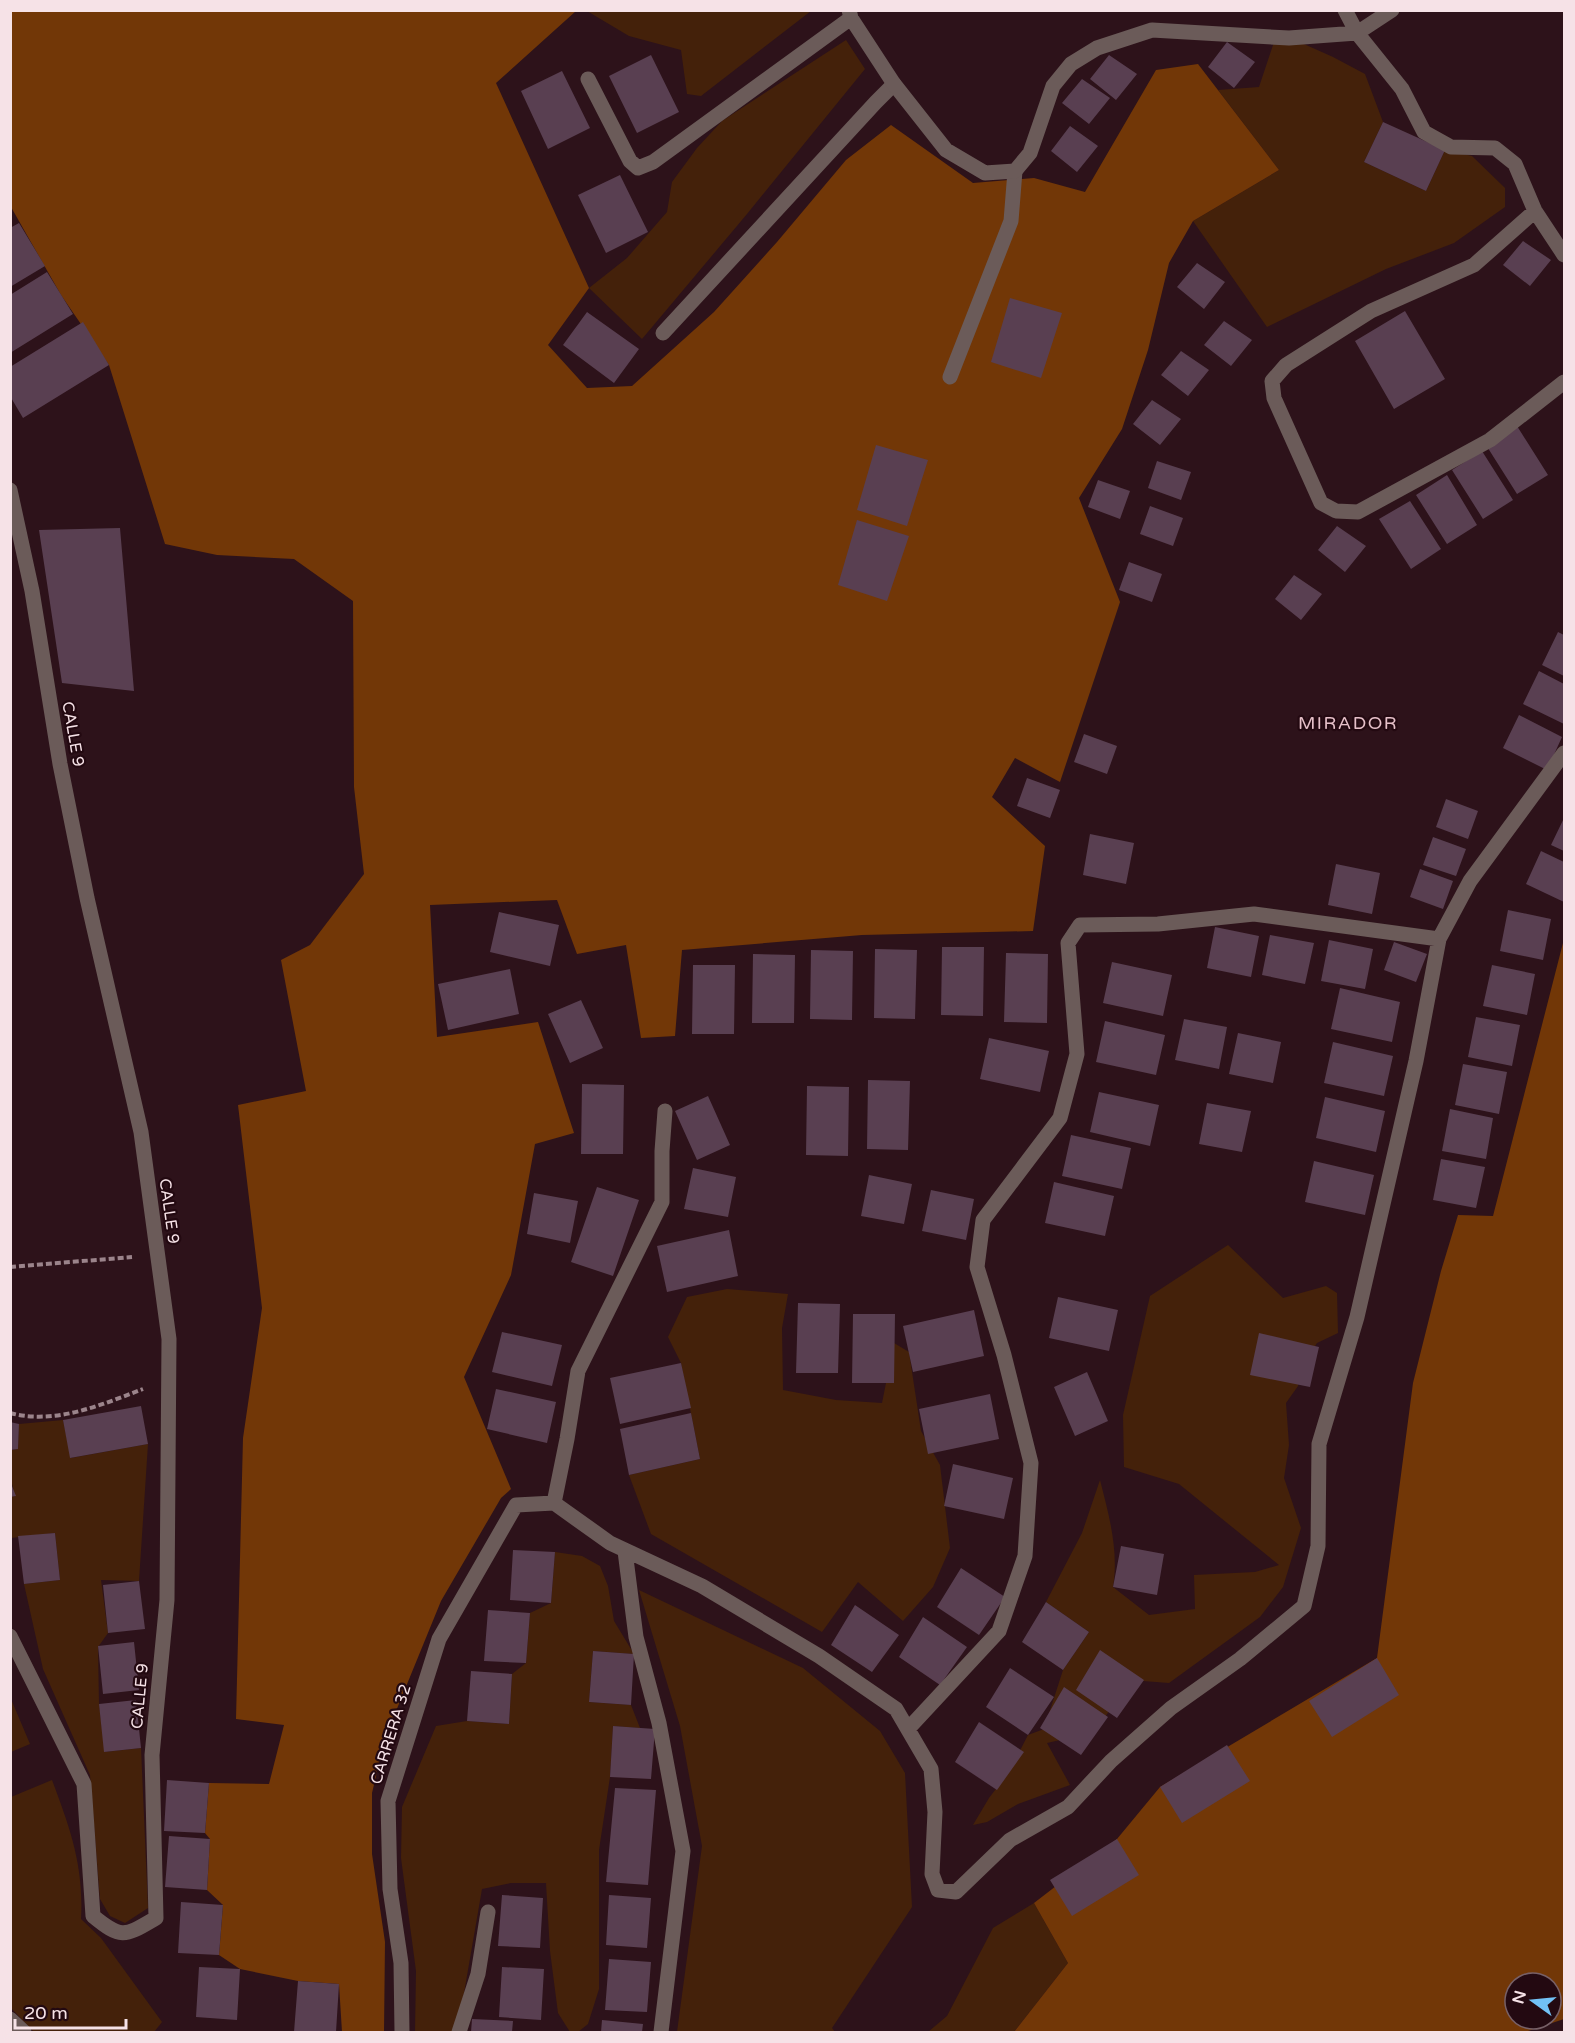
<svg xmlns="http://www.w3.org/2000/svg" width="1575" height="2043" viewBox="0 0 1575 2043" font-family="'Varela Round',sans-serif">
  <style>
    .green { fill: #44210a }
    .forest { fill: #723707; fill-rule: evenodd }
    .building { fill: #593f51 }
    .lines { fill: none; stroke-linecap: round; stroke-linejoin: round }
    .path { stroke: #9b848b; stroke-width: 4; stroke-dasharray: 6 3; stroke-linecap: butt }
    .service { stroke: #6b5b59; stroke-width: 15 }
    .minor { stroke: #6b5b59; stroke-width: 15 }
    .labels { text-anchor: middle; stroke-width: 4.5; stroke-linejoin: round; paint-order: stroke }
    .street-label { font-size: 16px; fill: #f6e2e7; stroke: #230911 }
    .neighbourhood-label { font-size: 18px; letter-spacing: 1.5px; fill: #e6c0c9; stroke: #230911 }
  </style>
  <rect width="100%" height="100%" fill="#2d121a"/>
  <!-- green -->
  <path class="green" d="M587,11H811L701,96L687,94L681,50L629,36Z
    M846,40L865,69L747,214L642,339L589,288L627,258L667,212L672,182L697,148L722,121Z
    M1297,41L1333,57L1365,74L1383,122L1364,162L1426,191L1445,150L1472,156L1505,188V207L1454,243L1386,269L1267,327L1193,221L1279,170L1218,90L1259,87L1274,42Z
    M1228,1245L1283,1298L1326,1286L1337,1293L1338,1333L1317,1343L1302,1366L1298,1386L1286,1403L1289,1445L1284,1478L1301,1528L1283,1587L1260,1617L1169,1683L1130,1680L1095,1732L1047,1743L1070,1785L1018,1804L987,1822L973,1825L989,1798L1009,1772L1028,1735L1044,1729L1063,1670L1089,1632L1046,1602L1082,1533L1100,1480C1109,1515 1119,1551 1113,1587L1149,1615L1195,1609L1194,1575L1255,1572L1279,1565L1179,1484L1124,1467L1123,1415L1150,1296Z
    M727,1289L788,1294L782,1328L783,1390L836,1400L882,1403L894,1343L909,1352L921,1431L940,1465L950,1548L933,1587L903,1621L858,1582L822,1632L651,1534L629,1475L700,1459L681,1363L668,1337L687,1297Z
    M63,1420L71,1458L148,1444L139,1581L101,1580L108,1633L98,1647L99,1704L105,1752L141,1748L148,1908L125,1923L110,1916L100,1899L90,1775L43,1669L24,1584L60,1580L55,1533L11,1538L10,1497L15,1496L11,1480V1450L18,1449L19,1424Z
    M555,1552L582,1556L600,1566L608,1586L614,1621L634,1654L593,1651L589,1702L631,1705L640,1728L613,1726L610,1777L599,1850V1989L588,2024L578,2032H570L558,2013L550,1951L546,1883H511L482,1889L464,1993L454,2032H415L416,1971L401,1858L402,1807L436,1726L467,1721L509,1724L512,1674L526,1663L530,1613L551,1603Z
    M639,1590L803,1668L880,1731L905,1773L912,1907L832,2028L835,2032H677L702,1846L680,1726Z
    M11,1699L30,1744L11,1752H10Z
    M52,1780C70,1828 84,1866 81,1919L101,1938L162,2022L154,2032H34L11,2008V1797Z
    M1034,1903L1068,1963L1014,2032H928L947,2016L993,1928Z"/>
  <!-- forest -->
  <path class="forest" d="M10,11H576L496,83L589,288L548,345L587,388L632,386L714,312L777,242L846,160L891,125L973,183L1034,178L1085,192L1156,70L1198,64L1279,170L1193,221L1169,263L1148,350L1122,429L1079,498L1120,602L1060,782L1015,758L992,797L1045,846L1033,931L862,935L682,950L675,1036L641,1038L626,945L577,954L557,900L430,905L437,1037L538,1022L574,1133L535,1144L511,1275L464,1377L511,1489L501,1498L441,1601L385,1738L372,1793V1854L385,1942L384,2032H342L339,1984L298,1981L240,1969L219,1955L223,1905L207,1890L210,1839L205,1833L209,1783L269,1784L284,1725L236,1719L243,1438L262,1308L238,1105L306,1091L281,960L310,945L364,874L354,787L353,601L294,559L217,555L165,544L109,365L61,295L11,207Z
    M1564,939V2019L1525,2032H1014L1068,1963L1034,1903L1117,1839L1160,1787L1377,1658L1413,1383L1441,1271L1458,1215L1493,1216ZM1515,1983H1551V2019H1515Z"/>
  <!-- building -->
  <path class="building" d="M1227,42L1255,62L1234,88L1208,67Z
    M651,55L679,112L637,133L609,76Z
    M1109,55L1137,74L1116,100L1090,79Z
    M562,71L590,128L548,149L521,91Z
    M1082,79L1110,98L1089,124L1062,103Z
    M1383,122L1445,150L1426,191L1364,162Z
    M1070,126L1098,146L1077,172L1051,151Z
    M620,175L648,232L606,253L578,195Z
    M19,223L45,266L10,287V228Z
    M1523,241L1551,260L1530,286L1503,265Z
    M1197,263L1225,282L1204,309L1177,287Z
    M47,272L73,314L10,353V295Z
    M1010,298L1062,313L1041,378L991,362Z
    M1405,311L1445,379L1394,409L1355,341Z
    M587,312L639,349L614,383L563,345Z
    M1224,321L1252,340L1231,366L1204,345Z
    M83,322L109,365L23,418L10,396V367Z
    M1181,351L1209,370L1188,396L1161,375Z
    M1152,400L1181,419L1160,445L1133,424Z
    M1517,426L1548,475L1517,494L1486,445Z
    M876,445L928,460L907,526L857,510Z
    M1482,451L1513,500L1483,519L1452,470Z
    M1157,461L1191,472L1181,500L1148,488Z
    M1447,475L1477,525L1447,544L1416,495Z
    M1098,480L1130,491L1120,519L1088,507Z
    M1410,501L1441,549L1411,569L1379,519Z
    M1150,506L1183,518L1173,546L1140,534Z
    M857,520L909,536L887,601L838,585Z
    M1337,526L1366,546L1345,572L1318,550Z
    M120,528L134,691L62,683L39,530Z
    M1129,562L1162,574L1152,602L1119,590Z
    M1294,575L1322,594L1301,620L1275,599Z
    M1558,632L1564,635V676L1542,665Z
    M1539,671L1564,684V724L1523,704Z
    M1519,715L1562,737L1547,770L1503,748Z
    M1084,734L1117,746L1107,774L1074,762Z
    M1027,778L1060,790L1050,818L1017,806Z
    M1446,799L1478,811L1468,839L1436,827Z
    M1564,818V851L1551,845Z
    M1090,834L1134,843L1126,884L1083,875Z
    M1433,837L1466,849L1456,876L1423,865Z
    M1541,851L1564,862V902L1526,884Z
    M1336,864L1380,873L1372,914L1328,905Z
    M1420,869L1453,881L1443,909L1410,897Z
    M1508,910L1551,919L1543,960L1500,951Z
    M499,912L559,925L550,966L490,952Z
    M1215,927L1259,936L1251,977L1207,968Z
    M1270,935L1314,943L1305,984L1262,975Z
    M1329,940L1373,949L1365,989L1321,981Z
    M1394,942L1427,954L1416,982L1384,970Z
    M942,947H984L983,1016L941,1015Z
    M875,949L917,950L915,1019L874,1018Z
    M811,950L853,951L852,1020L810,1019Z
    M1006,953L1048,954L1047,1023L1004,1022Z
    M753,954L795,955L794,1023H752Z
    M1112,962L1172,975L1163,1016L1103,1003Z
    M693,965H735L734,1034H692Z
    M1492,965L1535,974L1527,1015L1483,1006Z
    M510,969L519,1014L448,1030L438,984Z
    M1340,988L1400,1002L1392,1042L1331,1029Z
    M581,1000L603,1048L570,1063L548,1014Z
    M1476,1017L1520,1025L1512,1066L1468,1057Z
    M1184,1019L1227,1027L1219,1069L1175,1060Z
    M1105,1021L1165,1035L1156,1075L1096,1062Z
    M1238,1033L1281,1042L1273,1083L1229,1074Z
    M989,1038L1049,1051L1040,1092L980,1079Z
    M1333,1042L1393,1056L1384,1096L1324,1083Z
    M1463,1064L1507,1072L1499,1114L1455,1105Z
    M868,1080L910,1081L908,1150L867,1149Z
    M582,1084L624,1085L623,1154H581Z
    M807,1086L849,1087L848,1156L806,1155Z
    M1099,1092L1159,1105L1150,1146L1090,1132Z
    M708,1096L730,1145L697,1160L675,1111Z
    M1325,1097L1385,1111L1376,1152L1316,1138Z
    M1207,1103L1251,1111L1242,1152L1199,1144Z
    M1450,1109L1493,1118L1486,1159L1442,1151Z
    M1071,1135L1131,1148L1122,1189L1062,1176Z
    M1441,1159L1485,1167L1476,1208L1433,1200Z
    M1314,1161L1374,1175L1365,1215L1305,1202Z
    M693,1168L736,1177L728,1217L684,1209Z
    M869,1175L912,1184L904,1224L861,1216Z
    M1054,1182L1114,1196L1105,1236L1045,1223Z
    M597,1187L639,1200L613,1276L571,1262Z
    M931,1190L974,1199L966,1240L922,1231Z
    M534,1193L578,1201L570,1243L527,1234Z
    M729,1230L738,1276L667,1292L657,1246Z
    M1058,1297L1118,1310L1109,1351L1049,1338Z
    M798,1303L840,1304L838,1373H796Z
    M974,1310L984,1356L913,1372L903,1326Z
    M853,1314H895L894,1383H852Z
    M502,1332L562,1345L552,1386L492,1372Z
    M1259,1333L1319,1347L1310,1387L1250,1375Z
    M681,1363L691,1408L620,1424L610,1378Z
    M1087,1372L1108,1421L1075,1436L1054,1387Z
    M496,1389L556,1402L547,1443L487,1429Z
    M990,1394L999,1439L928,1454L919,1409Z
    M141,1406L148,1444L70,1458L63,1420Z
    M691,1413L700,1459L629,1475L620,1429Z
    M10,1422L19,1424L18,1449L10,1450Z
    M953,1464L1013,1478L1004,1519L944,1506Z
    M10,1481L16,1496L10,1497Z
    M55,1533L60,1580L24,1584L18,1536Z
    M1121,1546L1164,1554L1157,1595L1113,1587Z
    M513,1550L555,1552L551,1603L510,1600Z
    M961,1568L1005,1597L979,1635L937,1607Z
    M139,1581L145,1629L108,1633L103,1585Z
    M1046,1602L1089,1632L1063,1670L1022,1642Z
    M855,1605L899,1635L872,1672L831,1645Z
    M488,1610L530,1613L526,1663L484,1661Z
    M923,1617L967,1647L940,1685L899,1657Z
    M134,1642L139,1690L103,1694L98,1646Z
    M1100,1650L1144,1680L1117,1718L1076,1690Z
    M593,1651L634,1654L631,1705L589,1702Z
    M1377,1658L1399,1695L1332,1737L1309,1701Z
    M1010,1668L1054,1697L1028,1735L986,1707Z
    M471,1671L512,1674L509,1724L467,1721Z
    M1064,1687L1108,1717L1081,1755L1040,1728Z
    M136,1700L141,1748L104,1752L99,1704Z
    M979,1722L1024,1752L997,1790L955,1762Z
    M613,1726L655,1729L651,1779L610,1777Z
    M1227,1745L1250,1781L1182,1823L1160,1787Z
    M167,1780L209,1783L205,1833L164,1831Z
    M615,1788L656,1790L648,1885L606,1882Z
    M169,1836L210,1839L207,1890L165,1887Z
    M1117,1839L1139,1875L1072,1916L1050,1880Z
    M502,1895L543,1898L540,1948L498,1946Z
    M609,1895L651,1898L647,1948L606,1945Z
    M181,1902L223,1905L219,1955L178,1953Z
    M609,1959L651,1962L647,2012L605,2010Z
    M199,1967L240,1969L237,2020L196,2017Z
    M502,1967L544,1969L541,2020L499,2017Z
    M298,1981L339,1984L336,2032H294Z
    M472,2019L513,2021L512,2032H471Z
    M602,2020L643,2024L642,2032H601Z"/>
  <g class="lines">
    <!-- path -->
    <path class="path" d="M10,1267L132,1257
      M10,1413C55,1425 101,1405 143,1389"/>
    <!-- service -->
    <path class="service" d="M663,333L876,102L894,84
      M950,377L1011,221L1015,171"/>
    <!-- minor -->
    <path class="minor" d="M849,10L851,18L894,84L946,150L985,173L1015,171L1030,153L1053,86L1071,64L1097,48L1152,30L1289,38L1357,33L1392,10
      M1345,10L1357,33L1402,89L1424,132L1451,147L1495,148L1515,164L1535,211L1564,255
      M588,79L630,161L638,168L653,162L851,18
      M1535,211L1474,265L1371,311L1286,365L1272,381L1274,398L1321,503L1336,511L1358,512L1490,440L1564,382
      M10,490L32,591L60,764L87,898L141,1132L169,1339L167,1600L152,1755L156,1918C125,1936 122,1940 93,1916L84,1784L10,1636
      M554,1503L610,1543L702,1586L819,1656L896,1709L931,1769L935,1812L932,1874L938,1890L956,1892L1010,1840L1068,1807L1111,1761L1171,1708L1240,1659L1304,1606L1318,1546L1319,1444L1357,1317L1416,1061L1439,939L1470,881L1564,753
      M554,1503L567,1439L578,1371L662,1202V1151L665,1111
      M625,1551L636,1637L659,1723L683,1851L661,2032
      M908,1729L999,1631L1025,1556L1031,1463L1004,1355L977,1267L983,1220L1060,1118L1077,1054L1068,943L1080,925L1158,924L1254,914L1439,939
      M10,2019L24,2032
      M402,2032L401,1963L390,1889L388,1801L439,1639L516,1505L554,1503
      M459,2032L478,1974L488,1912"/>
  </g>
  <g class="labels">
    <!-- street labels -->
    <g class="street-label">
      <text transform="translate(74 734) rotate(80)" y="6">CALLE 9</text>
      <text transform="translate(170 1211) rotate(82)" y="6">CALLE 9</text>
      <text transform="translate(139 1696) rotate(-85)" y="6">CALLE 9</text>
      <text transform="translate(390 1734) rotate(-73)" y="6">CARRERA 32</text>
    </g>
    <!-- neighbourhood labels -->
    <g class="neighbourhood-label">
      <text x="1348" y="729">MIRADOR</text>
    </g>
  </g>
  <!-- border -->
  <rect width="1575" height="2043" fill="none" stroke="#f6e2e7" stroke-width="24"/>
  <!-- north arrow -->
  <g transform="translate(1533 2001) rotate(285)"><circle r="28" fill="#230911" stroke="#776067" stroke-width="1.5"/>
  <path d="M0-4.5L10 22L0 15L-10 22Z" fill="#72c1f5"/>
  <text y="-9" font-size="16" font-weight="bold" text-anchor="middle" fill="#f6e2e7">N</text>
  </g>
  <!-- scale -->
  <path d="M15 2019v9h111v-9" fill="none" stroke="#f6e2e7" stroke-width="3"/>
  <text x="24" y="2019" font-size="18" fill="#f6e2e7" stroke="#230911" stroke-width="4.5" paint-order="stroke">20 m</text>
</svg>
